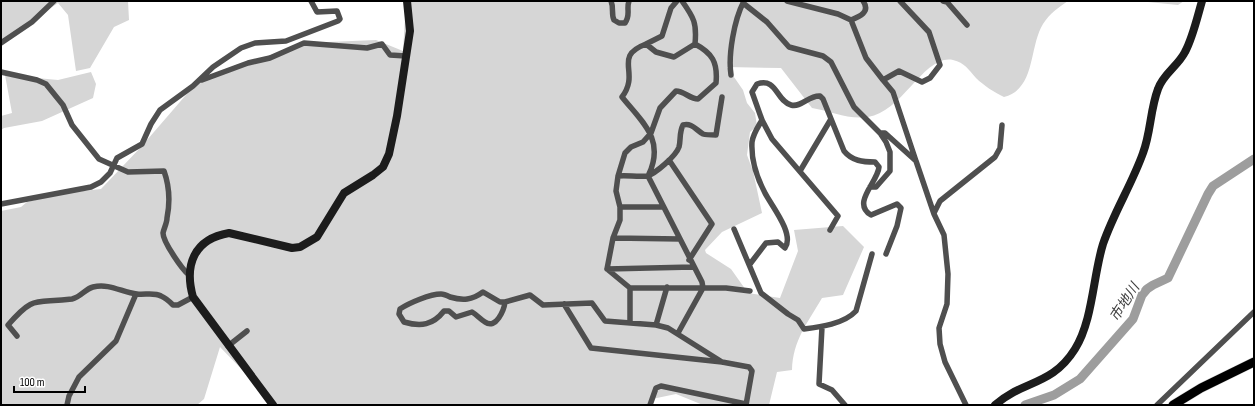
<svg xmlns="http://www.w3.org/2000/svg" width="1255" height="406" viewBox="0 0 1255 406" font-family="'Sofia Sans Condensed','Noto Sans JP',sans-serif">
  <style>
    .green { fill: #d6d6d6 }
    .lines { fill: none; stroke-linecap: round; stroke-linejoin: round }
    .river { stroke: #9d9d9d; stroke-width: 9 }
    .primary-casing { stroke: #dbdbdb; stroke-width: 10 }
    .street { stroke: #4f4f4f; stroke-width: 5.5 }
    .secondary { stroke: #1c1c1c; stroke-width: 8 }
    .primary { stroke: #000; stroke-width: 9 }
    .labels { text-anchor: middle; stroke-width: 3.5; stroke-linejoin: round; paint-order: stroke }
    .water-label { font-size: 14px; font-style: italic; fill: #3e3e3e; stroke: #fff }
  </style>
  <rect width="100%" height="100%" fill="#fff"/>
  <!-- green -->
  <path class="green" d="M1,1H128L129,20L114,27L90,68L76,71L68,15L58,3L1,41Z
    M406,1H1068C1058,8 1050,13 1043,24C1029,46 1036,89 1004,97C995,93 983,85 976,78C968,69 965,63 953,60C924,54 903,112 868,117C848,120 831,111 812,108L781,68L727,67L743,90L747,103L755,113L757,126L750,132L747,155L753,171L762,213L722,232L705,250L706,253L731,269L748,293L780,298L798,251L794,230L843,226L864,247L843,295L822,298C807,324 793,340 792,370L777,372L769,405H703L676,394L652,399L650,405H276L220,347L204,399L197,405H1V211L21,207L27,202L64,193L101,189L141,147L198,81L304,43L376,40L403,51Z
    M1138,1H1184L1178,5Z
    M91,72L96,84L93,98L42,121L4,128L1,130V116L12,113L5,75L58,80Z"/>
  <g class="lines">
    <!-- river -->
    <path class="river" d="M1025,405L1054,395L1080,379L1133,319L1142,295L1147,289L1153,285L1168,278L1208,194L1213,186L1254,159"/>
    <!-- primary casing -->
    <g class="primary-casing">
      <path id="primary" d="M1173,405L1201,388L1254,362"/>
    </g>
    <!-- street -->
    <path class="street" d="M611,1C614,8 611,14 614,20L619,23H625C631,15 626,9 629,1
      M682,1C694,18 697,23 695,44
      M787,1L838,14L851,20L866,58L883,80L899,71L922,82L930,78L940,65L929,32L900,1
      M943,1L947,2L967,25
      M743,3L767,22L789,47L823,56L831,62L854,107L880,133L886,142L890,152V171L876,187H870
      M851,20C859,17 871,12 863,1
      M1,43L32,22L54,1
      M646,44L662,36L671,8L677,1
      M1,72L37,80L46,84L63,105L72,125L99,159L128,172L164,171C169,185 170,203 167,218C167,223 164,228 163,233C163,242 182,269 189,275
      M731,75C728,55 734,20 744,1
      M202,80L248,63L270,58L304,43L367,48L382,44L390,55L406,56
      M883,80L893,92L916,161
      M880,133H885L916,161L934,214L944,235L948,274L947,304L939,328L940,344L945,362L966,405
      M669,160L712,224L689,260
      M800,171L831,119
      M649,174C665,139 642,122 622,97C641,72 612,57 646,44L656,52L674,57L695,44
      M618,176L625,153L631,147L643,142L651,133L660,108L676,91C684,91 690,99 698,99L716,83C718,62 712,53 695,44
      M648,176L702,282L703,288L678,333
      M1,204L91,187L101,182L110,173L117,158L142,144L151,124L160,110L193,86L213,67L241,48L255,43L286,41L338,21L340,19L337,11L317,12L311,1
      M620,207H663
      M934,213L940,201L995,157L1000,148L1002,125
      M734,229L761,293L788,314L798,320L804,329C820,327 844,324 856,311L872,254
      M830,230L838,216L772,139L762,120L752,92L757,84C777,77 776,101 791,105C801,108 809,95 820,96L823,99L844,151C852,161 863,162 875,162L879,167C878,182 851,203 871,215L897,204L901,208L897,226L886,254
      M613,238L680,239
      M750,264L766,243L778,242L785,248C795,234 771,205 765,193C757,178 751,159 752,142C753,134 758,127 762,120
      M607,269L613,238L620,220V207L616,191L618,176C627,175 637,177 647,176C655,174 676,156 679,147C681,139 679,133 683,125C692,123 695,129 703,134C706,135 712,135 716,135L722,97
      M607,269L630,288H726L750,291
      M607,269L693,267
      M505,302C504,310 496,330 485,322C480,319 477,315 472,312L456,317L449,311H444C433,325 421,327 404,322L399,314L400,309C409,303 430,294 441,294C444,294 448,296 450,297C463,301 472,300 483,292L500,302H505L530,295L543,305L592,303L605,321L656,325L668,328L722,362
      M564,304L591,348L722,362L749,367L752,371L746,405
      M630,323V288
      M656,325L667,287
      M822,327L819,384L832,390L845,405
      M17,336L8,325C35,294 35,304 72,299C81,297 85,289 93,287C110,283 123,293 137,294C145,295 154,292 161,296C166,298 170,302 173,305H178L193,297
      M228,346L247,331
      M67,405L69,396L79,377L116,341L136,294
      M650,405L656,388L661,386L746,404
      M1157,405L1254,312"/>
    <!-- secondary -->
    <path class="secondary" d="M273,405L193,297C184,265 194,239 229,233L292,248L300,247L317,237L344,193L373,175L383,167L389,154L397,116L410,31L407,1
      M995,405C1023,380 1052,386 1075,349C1093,320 1093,276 1103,244C1114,212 1132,184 1143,153C1151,132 1150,110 1158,89C1163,74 1178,66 1185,52C1193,37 1197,18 1202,1"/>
    <!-- primary -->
    <use href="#primary" class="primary"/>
  </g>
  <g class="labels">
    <!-- water labels -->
    <g class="water-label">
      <text transform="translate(1124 302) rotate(-57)" y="5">市地川</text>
    </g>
  </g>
  <!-- border -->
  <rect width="1255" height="406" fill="none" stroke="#000000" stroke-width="4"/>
  <!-- scale -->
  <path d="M14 386v6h71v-6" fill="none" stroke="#000000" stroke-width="2"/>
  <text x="20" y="386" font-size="12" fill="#000000" stroke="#ffffff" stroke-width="3" paint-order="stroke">100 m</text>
</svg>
